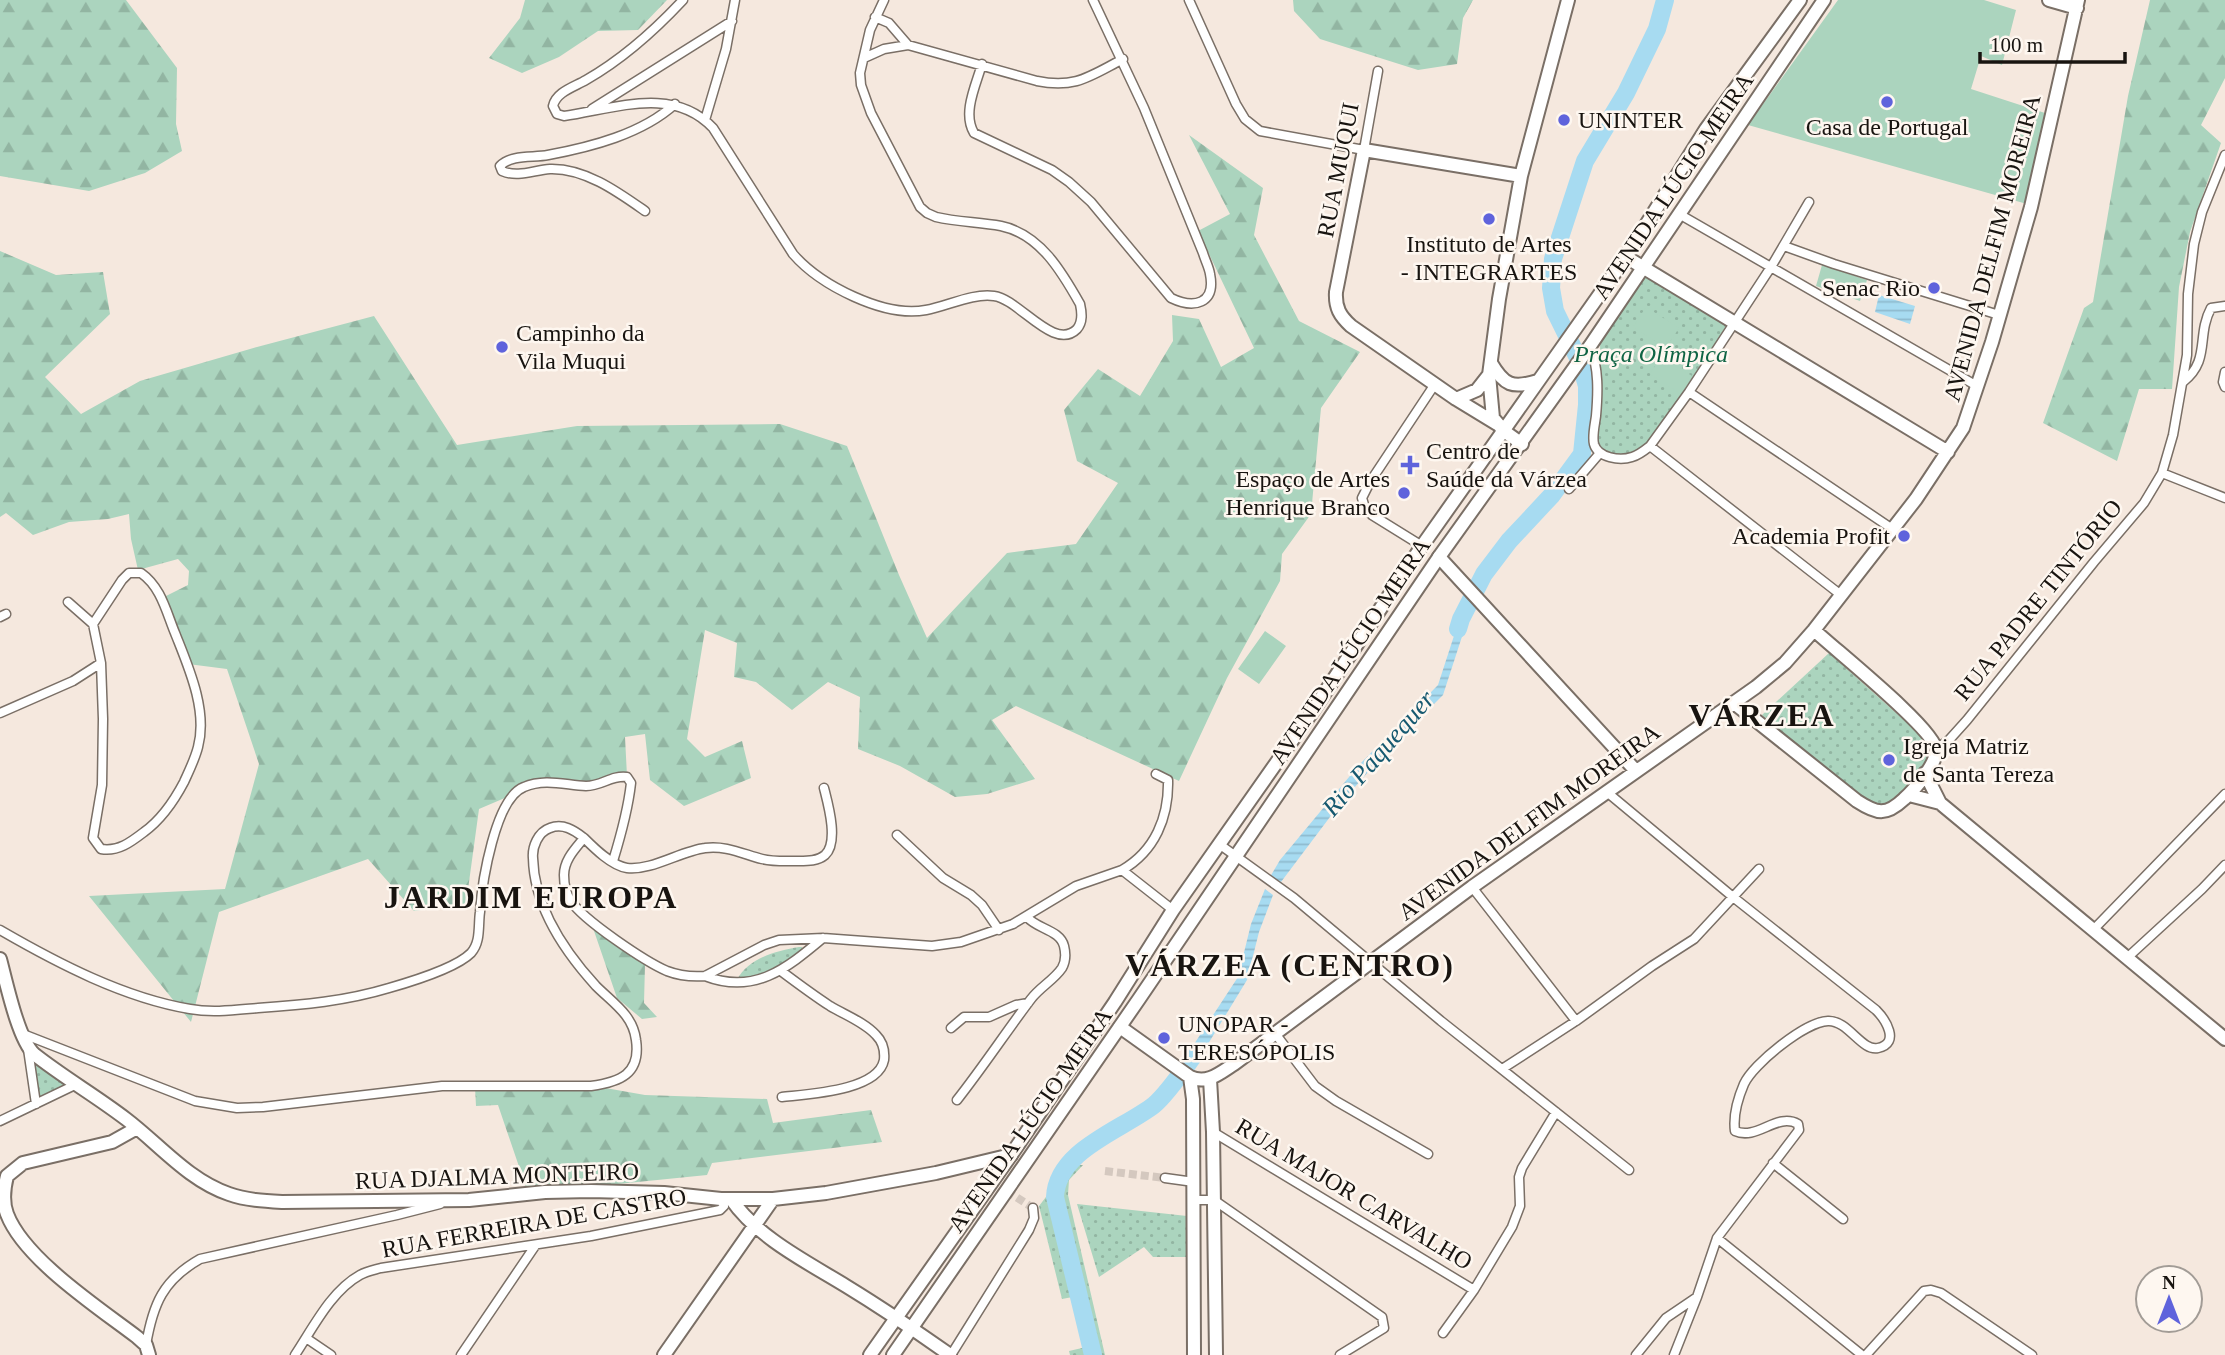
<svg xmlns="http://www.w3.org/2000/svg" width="2225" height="1355" viewBox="0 0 2225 1355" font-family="Georgia,serif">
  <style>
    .grass { fill: url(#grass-dots) }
    .forest { fill: url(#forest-firs) }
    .pitch { fill: #abd4be }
    .water { fill: url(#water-rules) }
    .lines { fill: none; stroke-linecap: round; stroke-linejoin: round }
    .river { stroke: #a7dbf1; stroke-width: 18 }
    .street-tunnel { stroke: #d4c8bf; stroke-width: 8; stroke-dasharray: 8 4; stroke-linecap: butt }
    .street-casing { stroke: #7a6f66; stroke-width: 11 }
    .secondary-casing { stroke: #7a6f66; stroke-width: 16 }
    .primary-casing { stroke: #7a6f66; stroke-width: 16 }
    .street { stroke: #fff; stroke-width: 8 }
    .secondary { stroke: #fff; stroke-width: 12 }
    .primary { stroke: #fff; stroke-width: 12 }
    .poi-dot { fill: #5f63dc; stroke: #fef7f0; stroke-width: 2.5 }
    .labels { text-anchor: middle; stroke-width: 5; stroke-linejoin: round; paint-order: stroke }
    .poi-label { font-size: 24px; fill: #181410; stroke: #fef7f0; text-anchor: start }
    .street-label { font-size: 24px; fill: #181410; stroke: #fef7f0 }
    .park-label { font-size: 24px; font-style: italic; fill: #0f6444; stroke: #fef7f0 }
    .water-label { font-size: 26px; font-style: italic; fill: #165970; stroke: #fef7f0 }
    .district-label { font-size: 32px; font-weight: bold; letter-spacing: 2px; fill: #181410; stroke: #fef7f0 }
  </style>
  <defs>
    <pattern id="grass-dots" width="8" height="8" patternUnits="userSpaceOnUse" patternTransform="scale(1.75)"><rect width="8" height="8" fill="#abd4be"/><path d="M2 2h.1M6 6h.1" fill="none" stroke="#92b5a2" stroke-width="1.8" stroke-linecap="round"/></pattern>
    <pattern id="forest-firs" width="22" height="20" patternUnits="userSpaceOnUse" patternTransform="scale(1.75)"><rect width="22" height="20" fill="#abd4be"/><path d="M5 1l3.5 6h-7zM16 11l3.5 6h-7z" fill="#92b5a2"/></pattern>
    <pattern id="water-rules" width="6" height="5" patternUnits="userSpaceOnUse" patternTransform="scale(1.75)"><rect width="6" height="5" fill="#a7dbf1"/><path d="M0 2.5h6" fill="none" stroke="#8fbbce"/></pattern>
  </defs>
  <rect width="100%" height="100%" fill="#f5e8de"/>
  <!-- grass -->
  <path class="grass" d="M1644,272L1727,324L1688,389L1648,445L1626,457L1613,456L1601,450L1595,439L1601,395L1600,342Z
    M1829,653L1933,746L1934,759L1892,808L1861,803L1762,715Z
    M799,947H802L803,951C780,969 766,975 737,980C748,958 776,951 799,947Z
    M37,1061L64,1082V1087L39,1099L34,1064Z
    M1076,1165H1083L1069,1180L1068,1195L1105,1355H1070L1069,1351L1095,1345L1083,1295L1062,1299L1039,1206L1066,1171Z
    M1077,1204L1187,1216L1186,1257H1153L1144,1247L1099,1277Z"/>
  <!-- forest -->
  <path class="forest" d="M0,0H126L177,68L176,124L182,151L145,173L89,191L0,176Z
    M525,0H667L638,30L598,31L559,57L522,73L489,58L520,18Z
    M1293,0H1473L1463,18L1457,64L1418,70L1320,39L1294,11Z
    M2150,0H2225V78L2201,125L2221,143L2190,232L2179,287L2172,389H2139L2117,461L2043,423L2084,308L2093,302L2128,96Z
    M1189,135L1263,188L1254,235L1299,321L1360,352L1321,408L1311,514L1282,554L1280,581L1227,678L1179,781L1016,706L992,720L1035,779L987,794L955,797L900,766L858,749L860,697L828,682L792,710L756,682L734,677L737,643L705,630L687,739L705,757L742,741L751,778L684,806L650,780L645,734L625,737L627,776L563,788L540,783L479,809L466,904L414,911L368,859L219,912L191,1022L89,896L225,889L259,764L227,669L188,664L164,597L188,585L189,571L178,559L138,570L131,539L129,514L108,519L69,522L33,535L6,513L0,517V251L56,275L103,272L110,314L45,377L81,414L140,381L257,347L374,316L457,445L577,426L780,424L847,446L899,575L927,638L1007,553L1076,544L1118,483L1077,461L1064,410L1098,369L1140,396L1173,341L1172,315L1199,319L1221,367L1254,348L1198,231L1230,214Z
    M593,928L645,965L644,1003L657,1017L642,1019L617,998Z
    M594,1086L645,1095L767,1099L773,1123L871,1110L882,1142L712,1163L707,1175L528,1193L498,1105L476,1106L475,1087Z"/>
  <!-- pitch -->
  <path class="pitch" d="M1838,0H1984L2016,10L2002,65L1981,56L1971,89L2048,114L2027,204L1748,125Z
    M1822,265L1867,280L1860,301L1816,286Z
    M1646,307L1679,328L1666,348L1633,327Z
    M1661,356L1692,376L1681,394L1650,374Z
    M1265,631L1286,646L1259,684L1238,669Z"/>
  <!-- water -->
  <path class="water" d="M1879,295L1915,306L1910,324L1875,312Z
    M1464,605L1470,612L1443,695L1384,754L1339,805L1281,882L1270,877L1280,860L1359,765L1438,685Z
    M1265,889L1273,895L1259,932L1247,980L1194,1067L1183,1061L1238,977L1251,924Z"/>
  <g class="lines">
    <!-- river -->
    <path class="river" d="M1458,629L1461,619L1484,574L1509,541L1552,495L1582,454L1587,405V386L1580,362L1555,311L1551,288L1553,259L1585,161L1626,93L1657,29L1665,0
      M1093,1355L1055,1197C1057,1150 1122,1130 1154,1105C1167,1094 1182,1072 1192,1058"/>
    <!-- street-tunnel -->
    <path class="street-tunnel" d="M1105,1171L1165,1178
      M1007,1191L1033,1208"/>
    <!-- street casing -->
    <g class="street-casing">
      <path id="street" d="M683,0C655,30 621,60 586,80C574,87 556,92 553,106L557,114L564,116C614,109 673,85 713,128L793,254C820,285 884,318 926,310C948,306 972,293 994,296C1019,299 1054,352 1077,329C1083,322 1082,313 1080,304C1062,272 1040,234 1001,226C979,222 957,222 936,217L927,213L920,207L871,113L861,85L860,73L870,30L884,0
        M1189,0L1236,104L1245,119L1260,131L1364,150L1378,71
        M875,17L889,23L908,45
        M864,58L884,49L908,45L1037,81C1075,89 1090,76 1123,59
        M982,64C976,85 962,113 974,133L1052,170L1069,182L1091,202L1171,298C1194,309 1216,304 1210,274C1209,267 1205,260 1203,253L1144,108L1093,0
        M592,109L732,21
        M705,120L726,49L735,0
        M645,211C618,192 585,168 550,169C534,170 518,178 502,171L500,166C512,154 533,158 548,155C591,147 642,134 675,104
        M1679,214L1977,386
        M1784,246L1834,264L1999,315
        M1590,346C1599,368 1598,393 1596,416C1595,424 1592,436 1594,444C1598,458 1620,461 1632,457C1639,455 1645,450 1650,446L1841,595
        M2225,372L2223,382L2225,387
        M2183,382C2211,360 2196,336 2211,308L2225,306
        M1689,392L1891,528
        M1650,446L1689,392L1771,267L1809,202
        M2162,473L2225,498
        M1569,489L1600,453
        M1422,546L1372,515L1365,508L1362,498L1370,482L1435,384
        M68,602L93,624L101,663
        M0,617L6,614
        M0,713L73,681L101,663L103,719L102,785L93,838L101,849C118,852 131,842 144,832C162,819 174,801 184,782C189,771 195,759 198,747C208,710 188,666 175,633C166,611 161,587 141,573H129L122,580L93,624
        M1937,748L1949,740L1967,720L2094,562L2144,503L2162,473L2173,435L2187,355L2188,294L2194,244L2202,212L2225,155
        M824,788C828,804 839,842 825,855C818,861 808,861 799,861C787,861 774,862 762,859C743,854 725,845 705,848C681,851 651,871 627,868C612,866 594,848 584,838C575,849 564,860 564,875C564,884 566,894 571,901C583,920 646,962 667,971C680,976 692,977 705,976L764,945L779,940L823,938L932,946L961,942L1013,924L1076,886L1122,870L1173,910
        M1608,793L1733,897L1876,1010C1885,1019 1901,1043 1878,1048C1862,1052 1848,1020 1828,1021C1805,1022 1753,1064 1744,1084C1738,1098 1733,1116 1735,1131C1757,1141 1777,1112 1798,1124L1799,1130L1717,1238L1697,1297L1666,1318L1636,1355
        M897,835L943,878L971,895L982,905L999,930
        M1219,844L1294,898L1441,1021L1629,1170
        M1122,870C1155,851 1169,817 1168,780L1156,774
        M1472,887L1576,1021
        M2094,929L2225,794
        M0,930C57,963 124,998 190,1009C212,1013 235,1010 258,1008C303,1005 346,1001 389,988C410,982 456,968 471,953C481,942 478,926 480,912C482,883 495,798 524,787C545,778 565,785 586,786C602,786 611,775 627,777L631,783C628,810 621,835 613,861
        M2128,957L2202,889L2225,865
        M781,971C797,983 813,995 830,1006C845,1015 864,1022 876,1035C883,1042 885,1050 884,1060C878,1091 808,1094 782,1097
        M705,976C754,995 786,969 823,938
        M951,1028L964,1017H989L1016,1005L1028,1003
        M1274,1032L1315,1086L1336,1101L1428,1154
        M23,1034L195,1101L237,1108L263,1107L442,1086H591C620,1082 641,1074 636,1040C633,1015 613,1003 596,986C565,952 534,906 533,858C532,847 538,832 550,828C563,823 574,830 584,838
        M28,1049L36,1104
        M1502,1069L1576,1021L1652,966L1694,939L1759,869
        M957,1100C983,1067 1006,1032 1031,999C1040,987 1054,980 1062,968C1066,961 1066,954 1064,946C1060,930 1037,929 1027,917
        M0,1121L77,1084
        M1213,1132L1474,1290
        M1773,1163L1843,1219
        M1165,1178L1194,1182
        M1193,1200H1214L1382,1317L1384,1328L1340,1355
        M1717,1238L1862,1355
        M1443,1333L1474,1290L1512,1227L1520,1206L1519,1177L1522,1168L1556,1112
        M306,1338L331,1355
        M146,1345C153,1304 163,1280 200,1259L397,1215L440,1204
        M295,1355C313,1328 331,1291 360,1275C367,1271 374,1270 381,1268L591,1236L720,1210L724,1206L721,1199
        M461,1355L535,1246
        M951,1355L1029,1230L1034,1218L1033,1208
        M1674,1355L1697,1297
        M1866,1355L1924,1291L1931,1290L1941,1293L2032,1355"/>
    </g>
    <!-- secondary casing -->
    <g class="secondary-casing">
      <path id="secondary" d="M2049,0L2077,8
        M1626,257L1948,452
        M1456,399L1477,390L1488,376
        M1497,424L1456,399L1351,326C1340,316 1335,308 1336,292L1364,150L1521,176
        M1522,444L1504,431L1493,418L1489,375L1499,299L1521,176L1568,0
        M1439,557L1636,771
        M1734,703L1857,801C1877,814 1886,816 1904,799C1914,790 1937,764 1936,750C1936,730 1834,649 1814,630
        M1925,773L1940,803L2225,1039
        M1909,795L1940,803
        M0,959C6,981 18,1039 34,1054C63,1077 96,1096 126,1119C159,1144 188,1180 229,1194C246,1200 264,1201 282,1202L469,1200L545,1192L591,1191L664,1193L721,1199H773L826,1193L936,1173L1011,1155
        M1120,1027L1190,1077C1207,1085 1220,1073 1234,1064L1472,887L1756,687L1785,663L1814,630L1916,499L1963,428L1992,342L2031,207L2078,0
        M1190,1077L1193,1099L1194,1355
        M1210,1079L1213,1132L1216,1355
        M137,1128L112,1142L23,1163L7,1176C4,1188 2,1201 7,1214C24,1259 99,1308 137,1337L146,1345L149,1355
        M731,1199C758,1238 807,1262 846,1286C882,1308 916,1331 950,1355
        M664,1355L773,1199"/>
    </g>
    <!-- primary casing -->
    <g class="primary-casing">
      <path id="primary" d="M1491,363C1504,385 1512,389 1538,381
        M870,1355L1011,1155L1115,1002L1173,910L1310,715L1422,546L1626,257L1706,129L1800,0
        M893,1355L1139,999L1439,557L1590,346L1824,0"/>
    </g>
    <!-- street -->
    <use href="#street" class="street"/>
    <!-- secondary -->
    <use href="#secondary" class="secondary"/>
    <!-- primary -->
    <use href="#primary" class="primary"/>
  </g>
  <!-- markers -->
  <g class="poi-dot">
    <circle cx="1887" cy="102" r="7"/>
    <circle cx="1564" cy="120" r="7"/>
    <circle cx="1489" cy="219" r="7"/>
    <circle cx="1934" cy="288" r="7"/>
    <circle cx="502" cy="347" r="7"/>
    <path d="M1406.5 454.5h7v7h7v7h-7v7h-7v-7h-7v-7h7z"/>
    <circle cx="1404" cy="493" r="7"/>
    <circle cx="1904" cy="536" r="7"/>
    <circle cx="1889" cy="760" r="7"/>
    <circle cx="1164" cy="1038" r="7"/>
  </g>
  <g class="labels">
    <!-- poi labels -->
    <g class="poi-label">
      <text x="1578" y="128">UNINTER</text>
      <text x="1887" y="135" text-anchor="middle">Casa de Portugal</text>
      <text x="1489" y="252" text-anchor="middle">Instituto de Artes<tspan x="1489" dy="28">- INTEGRARTES</tspan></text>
      <text x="1920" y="296" text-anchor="end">Senac Rio</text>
      <text x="516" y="341">Campinho da<tspan x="516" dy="28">Vila Muqui</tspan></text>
      <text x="1426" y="459">Centro de<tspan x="1426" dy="28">Saúde da Várzea</tspan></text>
      <text x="1390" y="487" text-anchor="end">Espaço de Artes<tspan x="1390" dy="28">Henrique Branco</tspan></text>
      <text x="1890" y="544" text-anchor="end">Academia Profit</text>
      <text x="1903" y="754">Igreja Matriz<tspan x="1903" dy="28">de Santa Tereza</tspan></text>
      <text x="1178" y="1032">UNOPAR -<tspan x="1178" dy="28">TERESÓPOLIS</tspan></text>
    </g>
    <!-- street labels -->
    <g class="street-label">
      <text transform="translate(1338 170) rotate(-79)" y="8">RUA MUQUI</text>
      <text transform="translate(1673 186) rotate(-56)" y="8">AVENIDA LÚCIO MEIRA</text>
      <text transform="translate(1992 248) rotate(-75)" y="8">AVENIDA DELFIM MOREIRA</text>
      <text transform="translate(2038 600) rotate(-51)" y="8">RUA PADRE TINTÓRIO</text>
      <text transform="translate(1350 651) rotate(-56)" y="8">AVENIDA LÚCIO MEIRA</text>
      <text transform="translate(1529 822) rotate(-36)" y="8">AVENIDA DELFIM MOREIRA</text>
      <text transform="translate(1030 1120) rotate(-55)" y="8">AVENIDA LÚCIO MEIRA</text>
      <text transform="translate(497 1176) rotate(-2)" y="8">RUA DJALMA MONTEIRO</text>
      <text transform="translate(1354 1194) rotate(31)" y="8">RUA MAJOR CARVALHO</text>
      <text transform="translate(534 1223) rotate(-10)" y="8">RUA FERREIRA DE CASTRO</text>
    </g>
    <!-- park labels -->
    <g class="park-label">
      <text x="1651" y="362">Praça Olímpica</text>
    </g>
    <!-- water labels -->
    <g class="water-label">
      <text transform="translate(1378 753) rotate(-49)" y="9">Rio Paquequer</text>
    </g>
    <!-- district labels -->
    <g class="district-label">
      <text x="1762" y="726">VÁRZEA</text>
      <text x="531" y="908">JARDIM EUROPA</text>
      <text x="1290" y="976">VÁRZEA (CENTRO)</text>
    </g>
  </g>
  <!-- north arrow -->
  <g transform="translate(2169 1299)"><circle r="33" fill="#fef7f0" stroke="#a29c96" stroke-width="2"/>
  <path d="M0-5L12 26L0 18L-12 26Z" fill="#5f63dc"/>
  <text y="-10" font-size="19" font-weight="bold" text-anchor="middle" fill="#181410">N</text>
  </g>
  <!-- scale -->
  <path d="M1980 52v10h145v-10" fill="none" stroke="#181410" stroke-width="3.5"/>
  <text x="1990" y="52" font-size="21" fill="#181410" stroke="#fef7f0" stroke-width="5" paint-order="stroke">100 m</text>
</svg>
